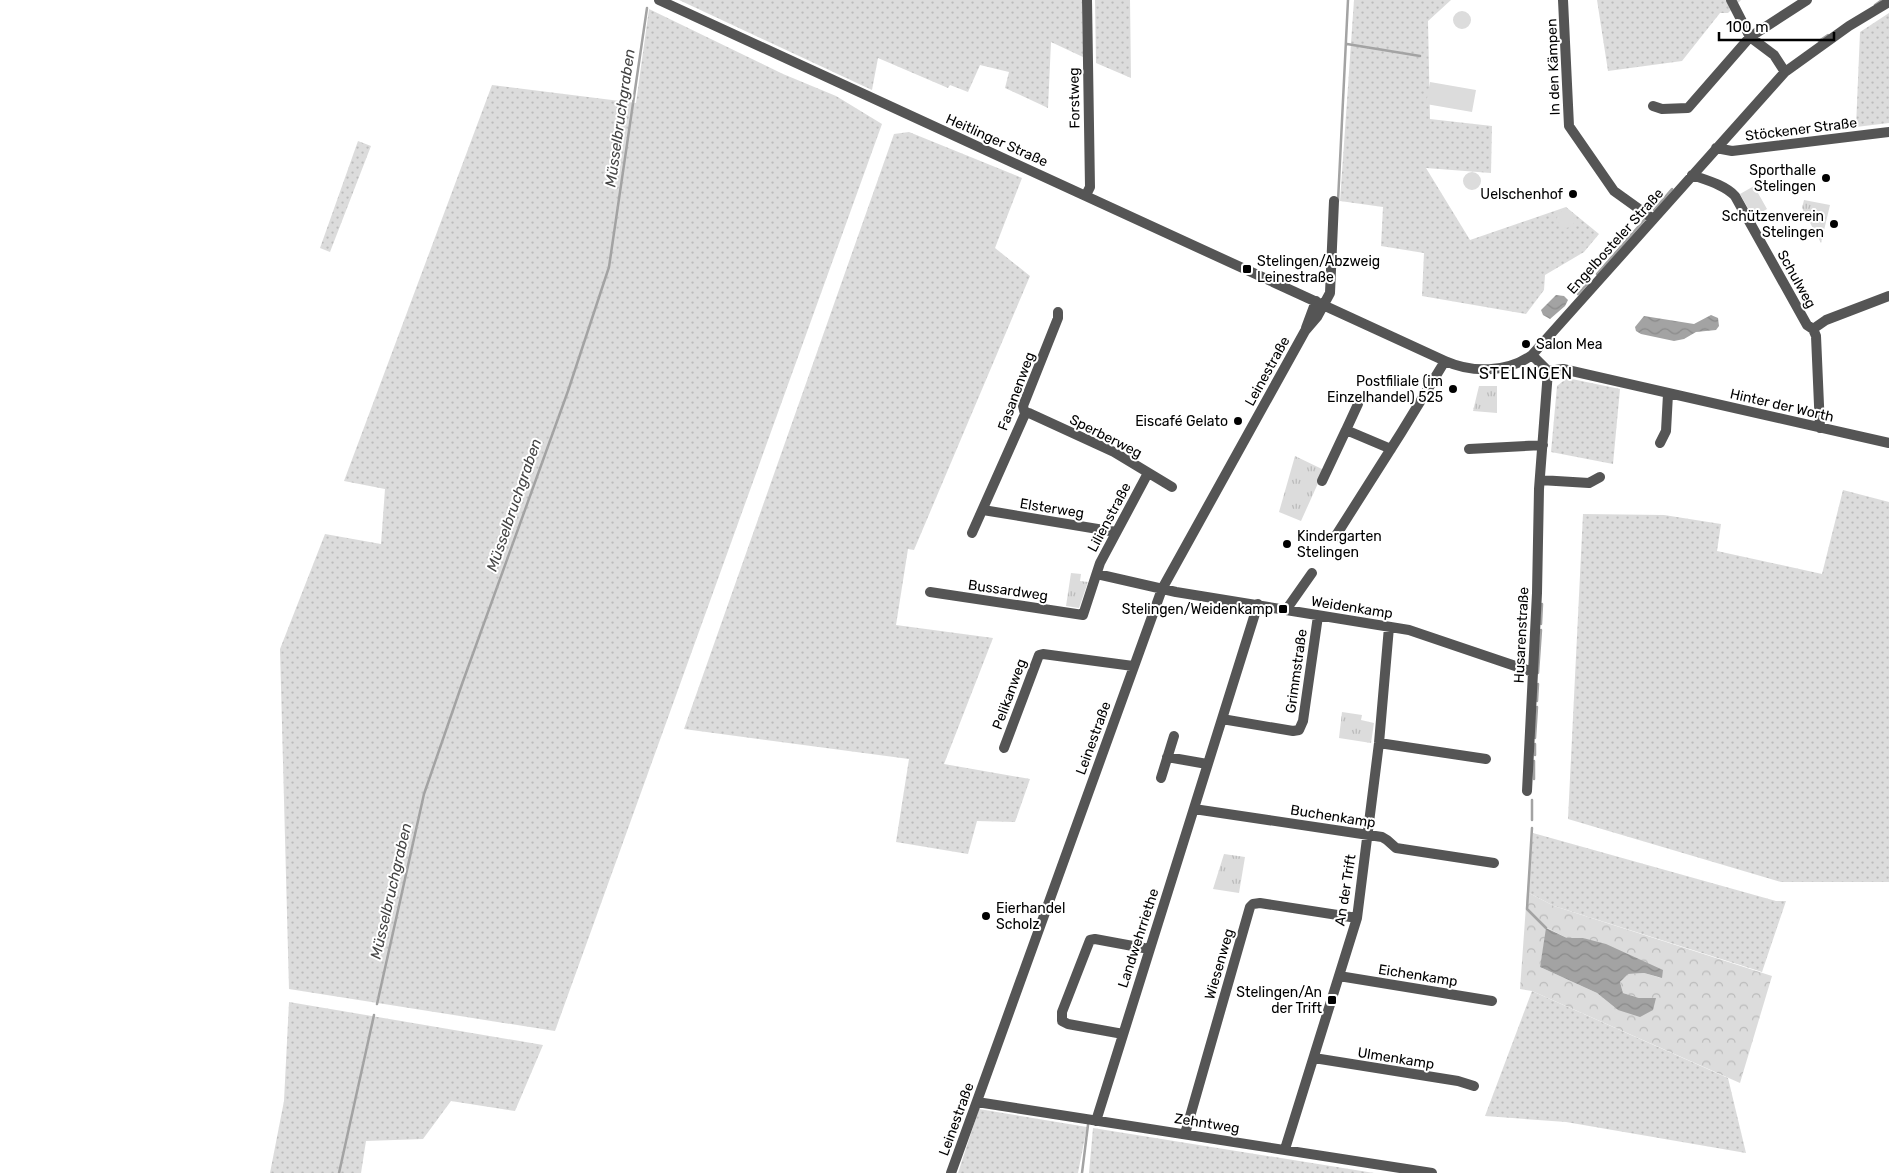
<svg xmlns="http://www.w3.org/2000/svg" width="1889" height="1173" viewBox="0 0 1889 1173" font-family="Rubik,sans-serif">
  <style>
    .grass { fill: url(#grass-dots) }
    .forest { fill: url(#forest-crowns); fill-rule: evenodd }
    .park { fill: url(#park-tufts) }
    .pitch { fill: #dcdcdc }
    .water { fill: url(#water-waves) }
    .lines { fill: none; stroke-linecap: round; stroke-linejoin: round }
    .stream { stroke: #a3a3a3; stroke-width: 2.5 }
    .minor { stroke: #555; stroke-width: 10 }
    .poi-dot { fill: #000; stroke: #fff; stroke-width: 2 }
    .labels { text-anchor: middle; stroke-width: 4; stroke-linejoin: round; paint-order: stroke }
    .street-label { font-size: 14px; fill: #000; stroke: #fff }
    .poi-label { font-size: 14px; fill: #000; stroke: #fff; text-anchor: end }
    .water-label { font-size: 15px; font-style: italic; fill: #444; stroke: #fff }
    .quarter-label { font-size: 16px; letter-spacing: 1px; fill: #000; stroke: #fff }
  </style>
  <defs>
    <pattern id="grass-dots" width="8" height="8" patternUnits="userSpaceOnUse" patternTransform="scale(1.25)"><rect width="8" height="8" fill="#dcdcdc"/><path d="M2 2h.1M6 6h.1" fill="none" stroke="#bbb" stroke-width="1.8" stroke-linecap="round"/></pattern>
    <pattern id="forest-crowns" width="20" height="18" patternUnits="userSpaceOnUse" patternTransform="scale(1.25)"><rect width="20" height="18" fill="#dcdcdc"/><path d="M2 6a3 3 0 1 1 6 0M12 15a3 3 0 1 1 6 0" fill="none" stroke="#bbb"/></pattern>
    <pattern id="park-tufts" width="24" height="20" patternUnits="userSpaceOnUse" patternTransform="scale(1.25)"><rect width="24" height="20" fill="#dcdcdc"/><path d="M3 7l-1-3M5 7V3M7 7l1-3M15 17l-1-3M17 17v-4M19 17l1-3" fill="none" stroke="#bbb"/></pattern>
    <pattern id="water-waves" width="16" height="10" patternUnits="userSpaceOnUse" patternTransform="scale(1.25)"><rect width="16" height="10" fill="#a3a3a3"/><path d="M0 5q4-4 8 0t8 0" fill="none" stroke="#8b8b8b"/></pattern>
  </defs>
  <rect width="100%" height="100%" fill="#fff"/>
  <!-- grass -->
  <path class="grass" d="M679,0H1082L1083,57L1051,42L1048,108L1005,88L1009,72L980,65L968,92L950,85L948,88L878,58L872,90Z
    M1095,0H1130L1131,78L1096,63Z
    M1354,0H1451L1428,21L1430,119L1492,126L1491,173L1426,168L1470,240L1566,207L1599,234L1584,252L1545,275L1544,290L1526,314L1422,296L1424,253L1381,246L1383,207L1340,201Z
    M1597,0H1741L1728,13H1720L1682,61L1608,71Z
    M649,9L783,74L836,96L882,124L555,1031L289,989L280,649L325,534L381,544L385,489L344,481L492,85L636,103Z
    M1889,13V123L1856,127L1860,32Z
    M909,132L1022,178L995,248L1030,276L914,550L908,549L896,625L993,638L944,764L1030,779L1015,822L977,821L968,854L896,842L909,759L684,729L894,134Z
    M358,141L371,146L330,252L320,248Z
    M1567,378L1620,389L1613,464L1551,452L1557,386Z
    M1843,490L1889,502V882H1781L1568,819L1583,514L1664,515L1721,524L1717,551L1822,574Z
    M1533,833L1776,901H1786L1762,972L1554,906L1527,892Z
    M1532,991L1728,1078L1746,1153L1566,1122L1485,1116Z
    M289,1002L543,1045L515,1111L451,1101L423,1139L366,1141L361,1173H270L284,1101Z
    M979,1109L1087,1127L1078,1173H958Z
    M1093,1128L1374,1173H1089Z"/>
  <!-- forest -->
  <path class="forest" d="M1527,892L1554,906L1772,976L1740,1083L1532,991L1520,989ZM1547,928L1567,938H1583L1661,978L1644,973L1627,974L1620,982L1623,993L1639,998L1618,1010L1597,993L1540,967Z"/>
  <!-- park -->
  <path class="park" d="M1804,200L1830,205L1821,243L1802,208Z
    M1479,386H1497V413L1473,411Z
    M1295,456L1324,470L1301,521L1279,512Z
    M1071,573L1081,574L1080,581L1088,582L1079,608L1066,606Z
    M1342,712L1362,715L1361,720L1374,723L1371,743L1339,738Z
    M1224,854L1245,857L1239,893L1213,889Z"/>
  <!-- pitch -->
  <path class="pitch" d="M1453 20a9 9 0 1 1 18 0a9 9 0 1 1-18 0Z
    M1430,82L1476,90L1472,112L1426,104Z
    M1463 181a9 9 0 1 1 18 0a9 9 0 1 1-18 0Z
    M1754,186L1767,209L1753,217L1740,194Z
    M1557 219a9 9 0 1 1 18 0a9 9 0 1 1-18 0Z"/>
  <!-- water -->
  <path class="water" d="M1556,295L1564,296L1568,300L1565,306L1550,319L1543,315L1541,310Z
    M1711,315L1718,318L1719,326L1716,330L1696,332L1684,339L1674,341L1641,334L1636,331L1635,327L1644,316L1694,324Z
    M1546,928L1567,938H1583L1606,944L1663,970L1662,978L1644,973L1628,974L1620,982L1623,993L1639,998H1656L1653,1010L1640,1017L1618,1010L1597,993L1540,967Z"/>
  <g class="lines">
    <!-- stream -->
    <path class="stream" d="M1875,5L1882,0
      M1819,41L1828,35
      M1347,44L1420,56
      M1338,201L1348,0
      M1654,210L1672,189
      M1597,274L1645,219
      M1578,294L1589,282
      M1541,624L1542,604
      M1538,673L1541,630
      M1537,701L1538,684
      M1535,738L1537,707
      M1535,755V744
      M1534,779V761
      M1532,820V800
      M1532,828L1527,909L1546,928
      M377,1004L424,794L462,684L568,391L609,267L647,8
      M339,1173L374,1015
      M1082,1173L1088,1125"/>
    <!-- minor -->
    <path class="minor" d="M659,0L1445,361C1472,373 1507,373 1532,355L1785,72L1849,26L1889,2
      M1563,0L1569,126L1614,191L1653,219
      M1731,0L1750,37L1774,55L1785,72
      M1653,106L1662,109L1688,108L1750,37L1807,0
      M1716,148L1732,151L1889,132
      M1692,175C1706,180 1725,185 1735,196L1807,325L1813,329L1816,336L1820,428
      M1086,195L1090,187L1087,0
      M1306,328L1316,301
      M1813,329L1826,320L1889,296
      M1532,355L1548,371L1563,369L1889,443
      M1025,414L1029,413L1114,452L1172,487
      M1346,430L1358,404
      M1660,443L1666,431L1668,394
      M1469,449L1543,445
      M1540,480L1589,483L1600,477
      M1322,481L1346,430L1391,449
      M983,510L1116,532
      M972,533L1025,414L1023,406L1058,318V312
      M1335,537L1401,433L1445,361
      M1097,574L1176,592L1409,630L1533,672
      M930,592L1083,615L1100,563L1148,473
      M1286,610L1312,573
      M1222,719L1293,731L1299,730L1303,721L1318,616
      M1379,743L1486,759
      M1004,748L1039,655L1043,654L1133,666
      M1167,757L1207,764
      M1161,778L1174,736
      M1527,791L1537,593L1539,489L1548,371
      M1194,809L1382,837L1387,840L1396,848L1494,863
      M1339,976L1492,1001
      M1123,1034L1068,1024L1062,1021V1012L1090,940L1095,939L1149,949
      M1314,1058L1458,1081L1474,1086
      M977,1102L1432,1173
      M1096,1121L1258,604
      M1185,1134L1250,907L1253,904L1260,903L1357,918
      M1285,1149L1357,918L1379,743L1389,627
      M951,1173L1162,589L1305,331L1317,317L1330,293L1334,201"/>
  </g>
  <!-- markers -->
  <g class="poi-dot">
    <circle cx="1826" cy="178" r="5"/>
    <circle cx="1573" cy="194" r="5"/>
    <circle cx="1834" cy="224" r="5"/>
    <rect x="1242" y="264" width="10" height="10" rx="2.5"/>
    <circle cx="1526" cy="344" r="5"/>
    <circle cx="1453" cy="389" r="5"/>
    <circle cx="1238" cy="421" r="5"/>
    <circle cx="1287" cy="544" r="5"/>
    <rect x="1278" y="604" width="10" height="10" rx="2.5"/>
    <circle cx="986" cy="916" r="5"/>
    <rect x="1327" y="995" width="10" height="10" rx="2.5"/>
  </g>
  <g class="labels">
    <!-- street labels -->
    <g class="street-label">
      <text transform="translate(1553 67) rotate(-92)" y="5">In den Kämpen</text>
      <text transform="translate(1074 98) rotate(-91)" y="5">Forstweg</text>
      <text transform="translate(1801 129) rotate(-7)" y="5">Stöckener Straße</text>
      <text transform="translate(997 140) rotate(24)" y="5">Heitlinger Straße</text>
      <text transform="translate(1615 241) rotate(-48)" y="5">Engelbosteler Straße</text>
      <text transform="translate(1797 279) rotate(61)" y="5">Schulweg</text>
      <text transform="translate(1267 371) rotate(-61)" y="5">Leinestraße</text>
      <text transform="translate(1016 391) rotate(-70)" y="5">Fasanenweg</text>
      <text transform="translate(1782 405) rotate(13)" y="5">Hinter der Worth</text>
      <text transform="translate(1106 436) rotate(27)" y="5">Sperberweg</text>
      <text transform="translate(1052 508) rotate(9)" y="5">Elsterweg</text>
      <text transform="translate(1109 517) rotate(-62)" y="5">Lilienstraße</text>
      <text transform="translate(1008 590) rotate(8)" y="5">Bussardweg</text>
      <text transform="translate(1352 607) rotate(9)" y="5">Weidenkamp</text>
      <text transform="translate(1521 635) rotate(-87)" y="5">Husarenstraße</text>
      <text transform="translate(1296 671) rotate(-82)" y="5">Grimmstraße</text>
      <text transform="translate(1009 694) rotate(-70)" y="5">Pelikanweg</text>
      <text transform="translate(1093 738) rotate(-70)" y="5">Leinestraße</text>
      <text transform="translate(1333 816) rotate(9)" y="5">Buchenkamp</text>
      <text transform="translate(1345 890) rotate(-81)" y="5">An der Trift</text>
      <text transform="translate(1138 938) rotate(-72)" y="5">Landwehrriethe</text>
      <text transform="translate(1219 964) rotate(-74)" y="5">Wiesenweg</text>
      <text transform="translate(1418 975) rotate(9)" y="5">Eichenkamp</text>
      <text transform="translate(1396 1058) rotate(9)" y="5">Ulmenkamp</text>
      <text transform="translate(956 1119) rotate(-70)" y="5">Leinestraße</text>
      <text transform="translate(1207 1123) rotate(9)" y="5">Zehntweg</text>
    </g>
    <!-- poi labels -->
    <g class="poi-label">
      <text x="1816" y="175">Sporthalle<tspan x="1816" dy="16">Stelingen</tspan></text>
      <text x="1563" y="199">Uelschenhof</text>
      <text x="1824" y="221">Schützenverein<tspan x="1824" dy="16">Stelingen</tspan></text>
      <text x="1257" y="266" text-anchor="start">Stelingen/Abzweig<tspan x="1257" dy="16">Leinestraße</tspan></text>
      <text x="1536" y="349" text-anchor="start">Salon Mea</text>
      <text x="1443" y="386">Postfiliale (im<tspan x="1443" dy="16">Einzelhandel) 525</tspan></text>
      <text x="1228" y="426">Eiscafé Gelato</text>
      <text x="1297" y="541" text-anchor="start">Kindergarten<tspan x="1297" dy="16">Stelingen</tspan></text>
      <text x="1273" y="614">Stelingen/Weidenkamp</text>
      <text x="996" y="913" text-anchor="start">Eierhandel<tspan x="996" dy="16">Scholz</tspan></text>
      <text x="1322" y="997">Stelingen/An<tspan x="1322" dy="16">der Trift</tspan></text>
    </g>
    <!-- water labels -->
    <g class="water-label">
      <text transform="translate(620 118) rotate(-82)" y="5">Müsselbruchgraben</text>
      <text transform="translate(514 505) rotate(-71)" y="5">Müsselbruchgraben</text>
      <text transform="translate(391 891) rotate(-77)" y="5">Müsselbruchgraben</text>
    </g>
    <!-- quarter labels -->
    <g class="quarter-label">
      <text x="1526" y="379">STELINGEN</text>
    </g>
  </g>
  <!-- scale -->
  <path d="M1719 32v8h115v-8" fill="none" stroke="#000000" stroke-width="2.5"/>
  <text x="1726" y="32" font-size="15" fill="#000000" stroke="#ffffff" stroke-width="4" paint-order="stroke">100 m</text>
</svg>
